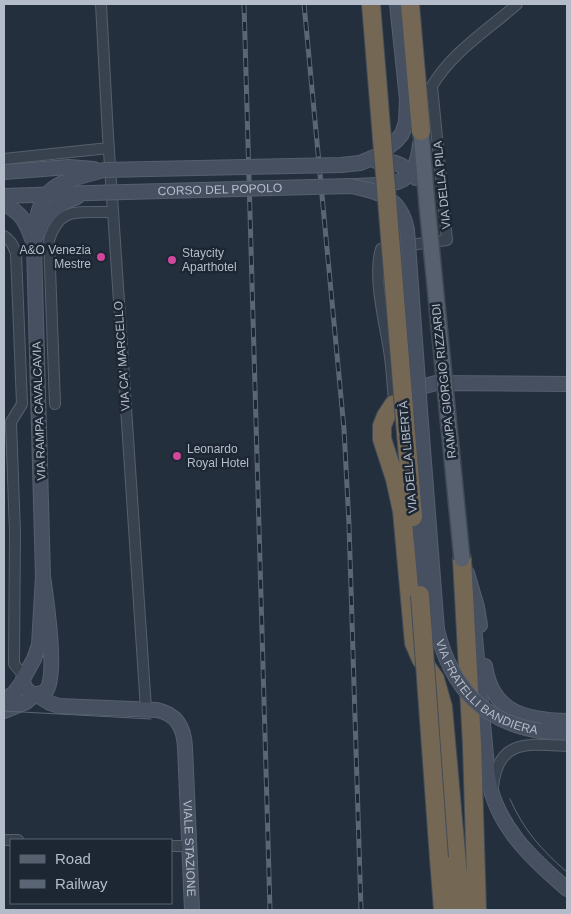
<svg xmlns="http://www.w3.org/2000/svg" width="571" height="914" viewBox="0 0 571 914" font-family="Helvetica,sans-serif">
  <style>
    .lines { fill: none; stroke-linecap: round; stroke-linejoin: round }
    .street-casing { stroke: #565f6c; stroke-width: 12 }
    .secondary-casing { stroke: #565f6c; stroke-width: 16 }
    .primary-casing { stroke: #414a57; stroke-width: 18 }
    .highway-casing { stroke: #434c59; stroke-width: 20 }
    .street { stroke: #38414e; stroke-width: 10 }
    .secondary { stroke: #465061; stroke-width: 14 }
    .primary { stroke: #56606e; stroke-width: 15 }
    .highway { stroke: #746855; stroke-width: 18 }
    .tram { stroke: #5a6575; stroke-width: 1 }
    .rail-casing { stroke: #5a6575; stroke-width: 5 }
    .rail { stroke: #1d2633; stroke-width: 3; stroke-dasharray: 9; stroke-linecap: butt }
    .secondary-bridge-casing { stroke: #565f6c; stroke-width: 16; stroke-linecap: butt }
    .primary-bridge-casing { stroke: #414a57; stroke-width: 18; stroke-linecap: butt }
    .highway-bridge-casing { stroke: #434c59; stroke-width: 20; stroke-linecap: butt }
    .secondary-bridge { stroke: #465061; stroke-width: 14 }
    .primary-bridge { stroke: #56606e; stroke-width: 15 }
    .highway-bridge { stroke: #746855; stroke-width: 18 }
    .hotel-dot { fill: #d1479c; stroke: #1d2633; stroke-width: 2 }
    .labels { text-anchor: middle; stroke-width: 5; stroke-linejoin: round; paint-order: stroke }
    .street-label { font-size: 12px; fill: #b4bcc9; stroke: #1d2633 }
    .poi-label { font-size: 12px; fill: #b4bcc9; stroke: #1d2633; text-anchor: start }
  </style>
  <rect width="100%" height="100%" fill="#242f3e"/>
  <g class="lines">
    <!-- street casing -->
    <g class="street-casing">
      <path id="street" d="M101,4L108,136L146,709
        M4,159L109,148
        M4,236C11,240 13,246 16,253L22,404L11,422L15,533L14,659V664L24,676
        M55,404L49,240C60,206 78,213 108,212L113,211
        M394,404C393,388 392,373 390,357C386,327 372,277 381,249L447,240L432,86C452,52 488,30 517,4
        M493,787C498,738 529,744 567,746
        M4,840H18
        M171,846H190"/>
    </g>
    <!-- secondary casing -->
    <g class="secondary-casing">
      <g id="secondary">
        <path d="M376,161C392,160 406,165 416,178"/>
        <path d="M360,163L377,156L396,141L402,134L406,122L407,100L397,4"/>
        <path d="M4,172L69,167L94,169"/>
        <path d="M354,186C390,183 415,191 420,144"/>
        <path d="M4,196L90,193"/>
        <path d="M4,204C21,213 26,221 32,239"/>
        <path d="M38,233C45,213 58,203 77,197"/>
        <path d="M410,392L421,387L436,383L567,384"/>
        <path d="M420,410L437,630"/>
        <path d="M467,573L477,607L480,625"/>
        <path d="M43,576C46,598 58,676 46,691C34,698 24,692 23,679L34,659L39,645L43,576L34,245C37,186 52,184 104,170"/>
        <path d="M420,595L421,526"/>
        <path d="M473,616L488,777C496,826 532,859 567,889"/>
        <path d="M485,666C492,713 526,720 567,721"/>
        <path id="s1" d="M37,695L50,703L59,706L157,710C177,714 184,728 185,747L192,910"/>
        <path d="M4,700L14,693L23,681"/>
        <path d="M4,711L26,702L36,694"/>
        <path d="M541,731L567,733"/>
      </g>
    </g>
    <!-- primary casing -->
    <g class="primary-casing">
      <path id="primary" d="M421,131L427,204"/>
    </g>
    <!-- highway casing -->
    <g class="highway-casing">
      <path id="highway" d="M410,4L421,131
        M394,404L386,416L382,426V439L395,479L402,511L414,643L421,659L435,679L443,707L461,910
        M406,433L413,517
        M462,559L472,745L477,910
        M439,858L443,910"/>
    </g>
    <!-- street -->
    <use href="#street" class="street"/>
    <!-- secondary -->
    <use href="#secondary" class="secondary"/>
    <!-- primary -->
    <use href="#primary" class="primary"/>
    <!-- highway -->
    <use href="#highway" class="highway"/>
    <!-- tram -->
    <path class="tram" d="M4,711L151,719
      M510,799C523,829 542,851 567,872"/>
    <!-- rail casing -->
    <g class="rail-casing">
      <path id="rail" d="M244,4L270,910
        M304,4L344,429L349,524L361,910"/>
    </g>
    <!-- rail -->
    <use href="#rail" class="rail"/>
    <!-- secondary-bridge casing -->
    <g class="secondary-bridge-casing">
      <g id="secondary-bridge">
        <path d="M104,170L341,165L360,163"/>
        <path id="s2" d="M90,193L351,186C380,192 401,197 407,230L420,410"/>
        <path id="s3" d="M437,630C451,686 482,722 541,731"/>
      </g>
    </g>
    <!-- primary-bridge casing -->
    <g class="primary-bridge-casing">
      <path id="primary-bridge" d="M427,204L462,559"/>
    </g>
    <!-- highway-bridge casing -->
    <g class="highway-bridge-casing">
      <path id="highway-bridge" d="M371,4L406,433
        M420,595L439,858"/>
    </g>
    <!-- secondary-bridge -->
    <use href="#secondary-bridge" class="secondary-bridge"/>
    <!-- primary-bridge -->
    <use href="#primary-bridge" class="primary-bridge"/>
    <!-- highway-bridge -->
    <use href="#highway-bridge" class="highway-bridge"/>
  </g>
  <!-- markers -->
  <g class="hotel-dot">
    <circle cx="101" cy="257" r="5"/>
    <circle cx="172" cy="260" r="5"/>
    <circle cx="177" cy="456" r="5"/>
  </g>
  <g class="labels">
    <!-- street labels -->
    <g class="street-label">
      <text transform="translate(442 185) rotate(-96)" y="4">VIA DELLA PILA</text>
      <text dy="4" stroke="none"><textPath href="#s2" startOffset="130">CORSO DEL POPOLO</textPath></text>
      <text transform="translate(122 356) rotate(-94)" y="4">VIA CA' MARCELLO</text>
      <text transform="translate(444 381) rotate(-96)" y="4">RAMPA GIORGIO RIZZARDI</text>
      <text transform="translate(39 411) rotate(-92)" y="4">VIA RAMPA CAVALCAVIA</text>
      <text transform="translate(408 457) rotate(-95)" y="4">VIA DELLA LIBERTÀ</text>
      <text dy="4" stroke="none"><textPath href="#s3" startOffset="81">VIA FRATELLI BANDIERA</textPath></text>
      <text dy="4" stroke="none"><textPath href="#s1" startOffset="275">VIALE STAZIONE</textPath></text>
    </g>
    <!-- poi labels -->
    <g class="poi-label">
      <text x="91" y="254" text-anchor="end">A&amp;O Venezia<tspan x="91" dy="14">Mestre</tspan></text>
      <text x="182" y="257">Staycity<tspan x="182" dy="14">Aparthotel</tspan></text>
      <text x="187" y="453">Leonardo<tspan x="187" dy="14">Royal Hotel</tspan></text>
    </g>
  </g>
  <!-- border -->
  <rect width="571" height="914" fill="none" stroke="#b4bcc9" stroke-width="10"/>
  <!-- legend -->
  <rect x="10" y="839" width="162" height="65" fill="#1d2633" stroke="#59626f"/>
  <rect x="20" y="855" width="25" height="8" fill="#56606e" stroke="#59626f"/>
  <text x="55" y="864" font-size="15" fill="#b4bcc9">Road</text>
  <rect x="20" y="880" width="25" height="8" fill="#5a6575" stroke="#59626f"/>
  <text x="55" y="889" font-size="15" fill="#b4bcc9">Railway</text>
</svg>
